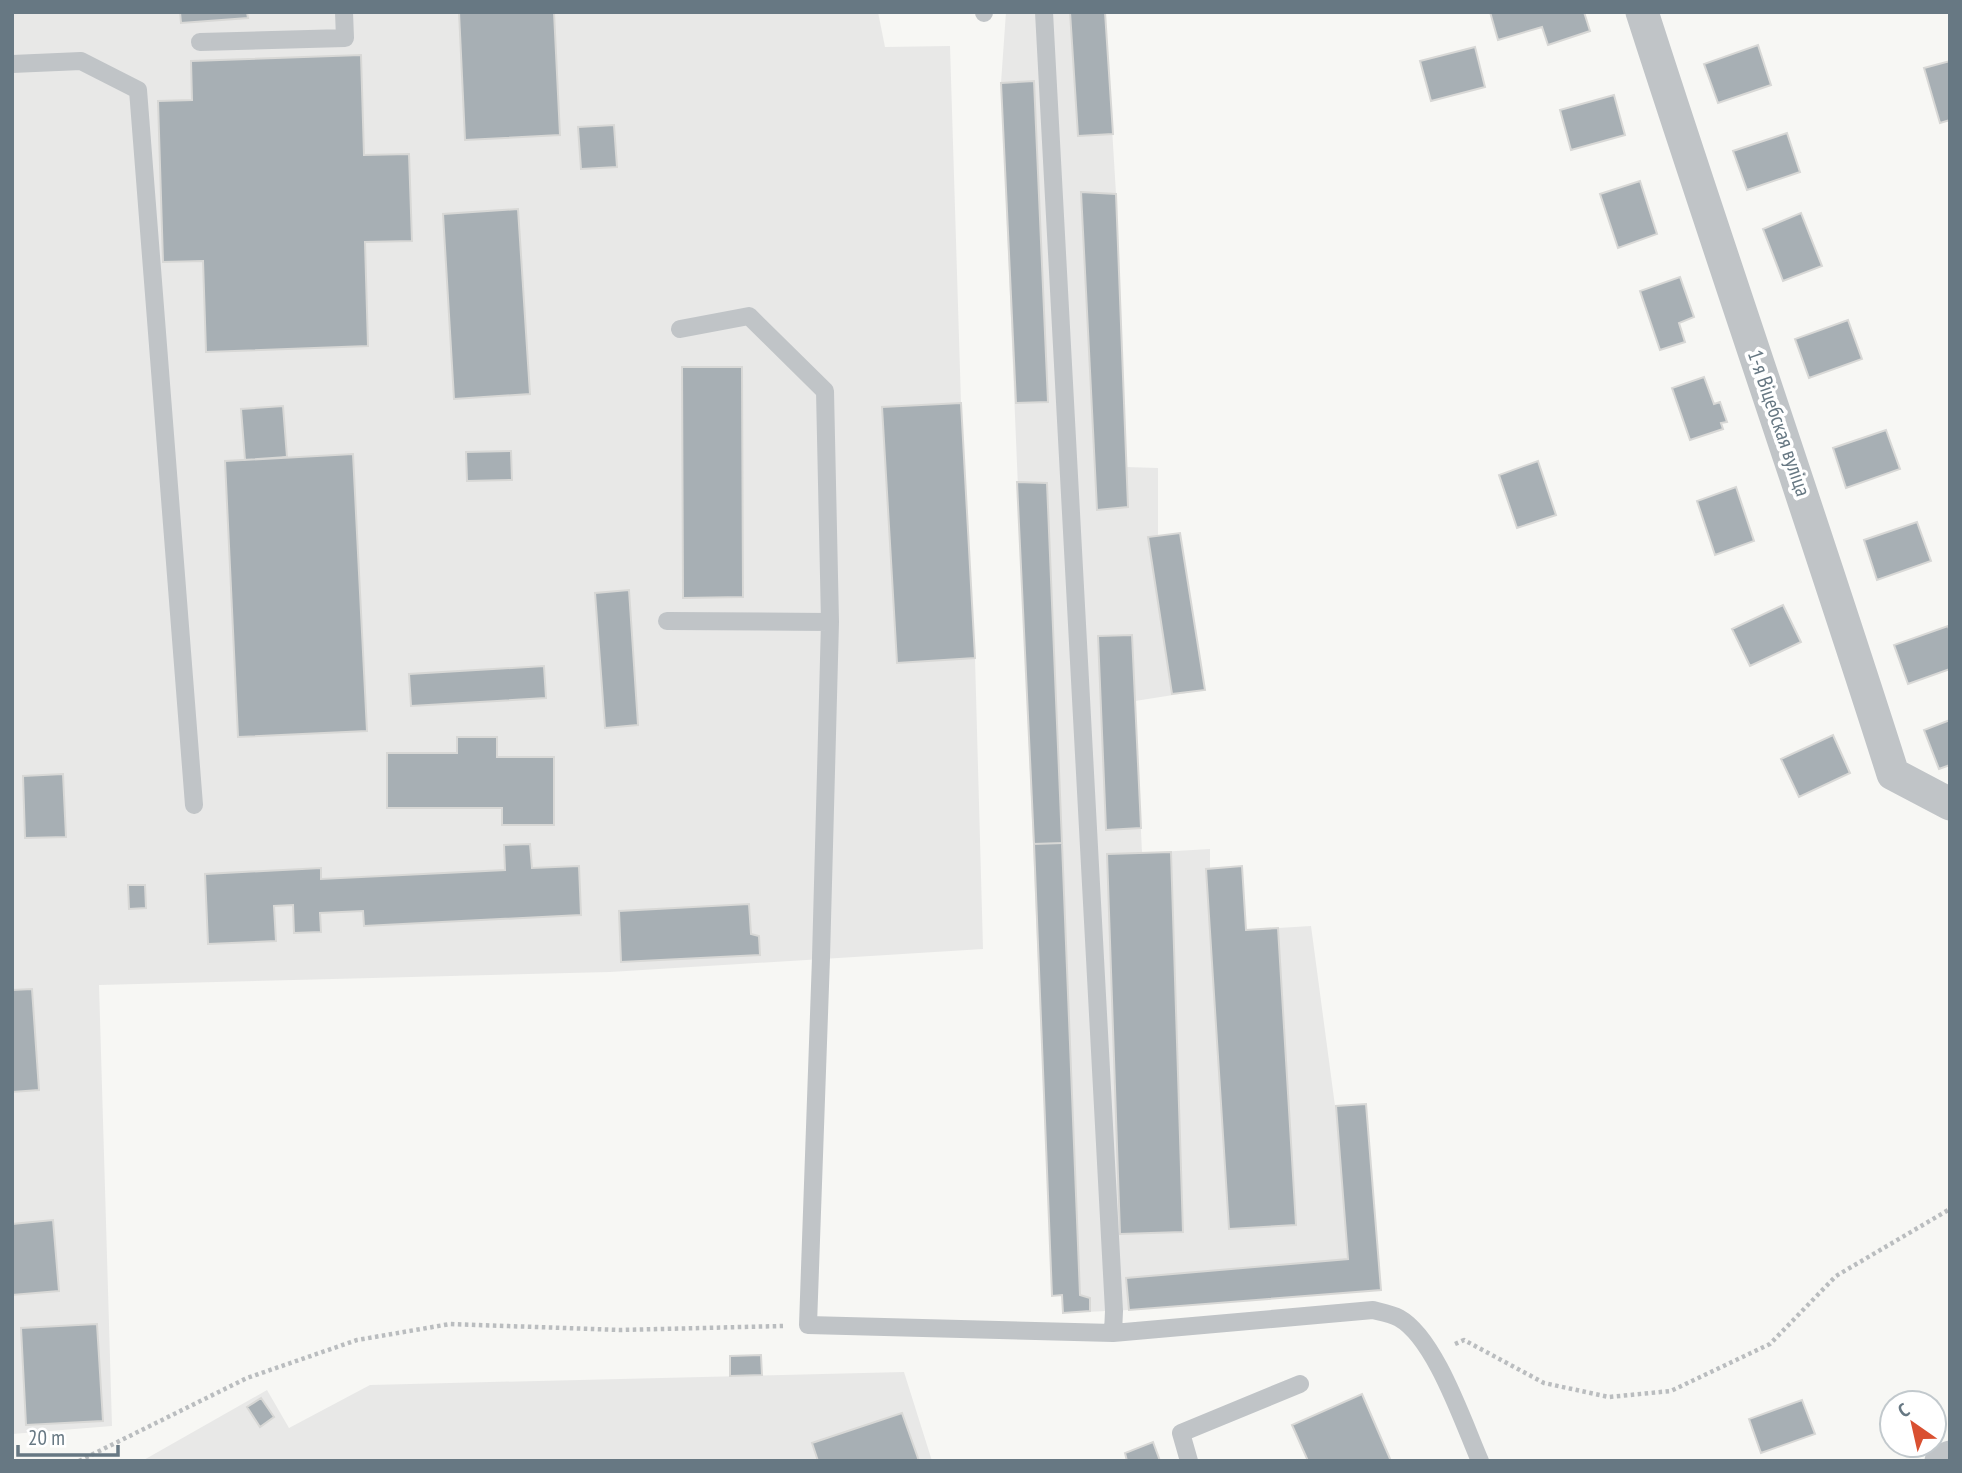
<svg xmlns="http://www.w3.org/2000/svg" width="1962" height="1473" viewBox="0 0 1962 1473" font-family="'PT Sans Narrow',sans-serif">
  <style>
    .built { fill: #e8e8e7 }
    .building { fill: #a7afb4; stroke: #d8d8d6; stroke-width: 2 }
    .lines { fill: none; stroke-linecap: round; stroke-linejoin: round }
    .path { stroke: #babdbf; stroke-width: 4.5; stroke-dasharray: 3.5 3.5; stroke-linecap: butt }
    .service { stroke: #c0c4c7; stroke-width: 18 }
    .minor { stroke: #c0c4c7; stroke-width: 33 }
    .labels { text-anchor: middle; stroke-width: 7; stroke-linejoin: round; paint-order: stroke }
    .street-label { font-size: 21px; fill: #677883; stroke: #fff }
  </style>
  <rect width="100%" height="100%" fill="#f7f7f4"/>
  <!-- built -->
  <path class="built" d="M12,12H878L885,47L950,46L961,403L975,658L983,949L610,972L99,985L112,1426L12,1434Z
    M1006,12H1105L1116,194L1126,467L1158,468V535L1205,690L1135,701L1142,853L1210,849V868L1242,866L1246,930L1311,926L1335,1106L1366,1104L1381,1290L1129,1310L1063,1313L1062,1296H1052L1001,83Z
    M904,1372L932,1461H142L267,1390L289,1428L370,1385Z"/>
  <!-- building -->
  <path class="building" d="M180,12H247L248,18L181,23Z
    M459,12H554L560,135L465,140Z
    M1070,12H1105L1113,134L1078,136Z
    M1490,12H1584L1590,31L1548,45L1542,27L1498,40Z
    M1758,45L1771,85L1718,103L1704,64Z
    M1475,47L1485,87L1431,101L1420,61Z
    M361,55L364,155L409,154L412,241L365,242L368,346L206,352L203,261L163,262L158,101L192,100L191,61Z
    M1950,61V120L1940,123L1924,68Z
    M1034,81L1048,402L1016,403L1001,83Z
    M1614,95L1625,135L1571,150L1560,110Z
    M614,125L617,167L581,169L578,127Z
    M1787,133L1800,172L1747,190L1733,151Z
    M1640,181L1657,234L1618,248L1600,194Z
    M1081,192L1116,194L1128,507L1097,510Z
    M518,209L530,394L454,399L443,214Z
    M1801,213L1822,266L1783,281L1763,229Z
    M1680,277L1694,317L1679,323L1685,342L1660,350L1640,291Z
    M1848,320L1862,359L1809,378L1795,339Z
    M682,367H742L743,597L683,598Z
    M1704,377L1714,404L1720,402L1727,422L1721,423L1723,429L1690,440L1672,388Z
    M961,403L975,658L897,663L882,407Z
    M283,406L287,457L245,460L241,409Z
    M1886,430L1900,469L1846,488L1833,448Z
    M511,451L512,480L467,481L466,452Z
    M353,454L367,731L238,737L225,461Z
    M1538,461L1556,515L1517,528L1499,475Z
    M1017,482L1047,483L1062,843L1034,844Z
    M1736,487L1754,541L1715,555L1697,501Z
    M1917,522L1931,561L1877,580L1864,540Z
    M1180,533L1205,690L1172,694L1148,537Z
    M629,590L638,725L605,728L595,593Z
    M1783,605L1801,642L1750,666L1732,629Z
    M1948,626L1950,632V669L1908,684L1894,645Z
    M1132,635L1141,828L1106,830L1098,636Z
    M544,666L546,698L411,706L409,674Z
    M1950,720V765L1939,769L1924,730Z
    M1833,735L1850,773L1799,797L1781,759Z
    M457,737H497V757H554V825H502V808H387V753H457Z
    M63,774L66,837L25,838L23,776Z
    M1062,843L1080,1295L1090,1298V1311L1063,1313L1062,1295L1052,1296L1034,844Z
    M530,844L532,868L579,866L581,915L364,926L363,911L320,913L321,932L294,933L293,905L274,906L276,941L208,944L205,874L321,868V879L505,870L504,845Z
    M1171,852L1183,1232L1120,1234L1107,854Z
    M1242,866L1246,930L1278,928L1296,1225L1229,1229L1206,869Z
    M128,885H145L146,908L129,909Z
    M749,904L751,934L759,936L760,955L621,962L619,911Z
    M32,989L39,1090L12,1092V990Z
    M1366,1104L1381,1290L1129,1310L1126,1278L1348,1259L1336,1106Z
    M53,1220L59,1291L12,1295V1224Z
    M97,1324L103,1421L26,1425L21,1328Z
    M761,1355L762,1375L730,1376V1356Z
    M1362,1394L1391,1461H1308L1292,1425Z
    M261,1398L274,1417L260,1427L247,1407Z
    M1802,1400L1815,1434L1761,1453L1749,1419Z
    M902,1413L919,1461H818L812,1443Z
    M1153,1442L1160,1461H1127L1125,1453Z"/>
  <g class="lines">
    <!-- path -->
    <path class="path" d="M1455,1344L1464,1340L1544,1383L1609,1397L1671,1391L1770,1344L1836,1276L1950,1209
      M79,1461L247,1378L357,1340L450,1324L620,1330L783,1326"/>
    <!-- service -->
    <path class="service" d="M984,12V13
      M1044,12L1114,1311L1113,1333
      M200,42L345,38L344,12
      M12,64L81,61L138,90L194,805
      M680,329L749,316L825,391L830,622L821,958L808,1325L1113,1333L1373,1310C1381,1312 1392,1314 1399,1318C1435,1338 1463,1422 1480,1461
      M667,621L830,622
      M1189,1461L1181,1433L1300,1384"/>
    <!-- minor -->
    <path class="minor" d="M1642,12C1724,267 1812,519 1893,774L1950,804
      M1941,1461L1950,1457"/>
  </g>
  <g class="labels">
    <!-- street labels -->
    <g class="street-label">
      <text transform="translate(1779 423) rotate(71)" y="7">1-я Віцебская вуліца</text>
    </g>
  </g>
  <!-- border -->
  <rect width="1962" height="1473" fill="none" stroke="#677883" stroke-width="28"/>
  <!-- north arrow -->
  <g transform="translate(1913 1424) rotate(326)"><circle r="33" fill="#ffffff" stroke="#c2c9cd" stroke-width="2"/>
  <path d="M0-5L12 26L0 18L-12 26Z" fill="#d95031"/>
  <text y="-10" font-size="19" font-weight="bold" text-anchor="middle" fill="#677883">С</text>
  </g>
  <!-- scale -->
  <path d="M18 1445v10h100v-10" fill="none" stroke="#677883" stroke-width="3.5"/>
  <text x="28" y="1445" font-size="21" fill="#677883" stroke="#ffffff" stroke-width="5" paint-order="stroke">20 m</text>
</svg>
